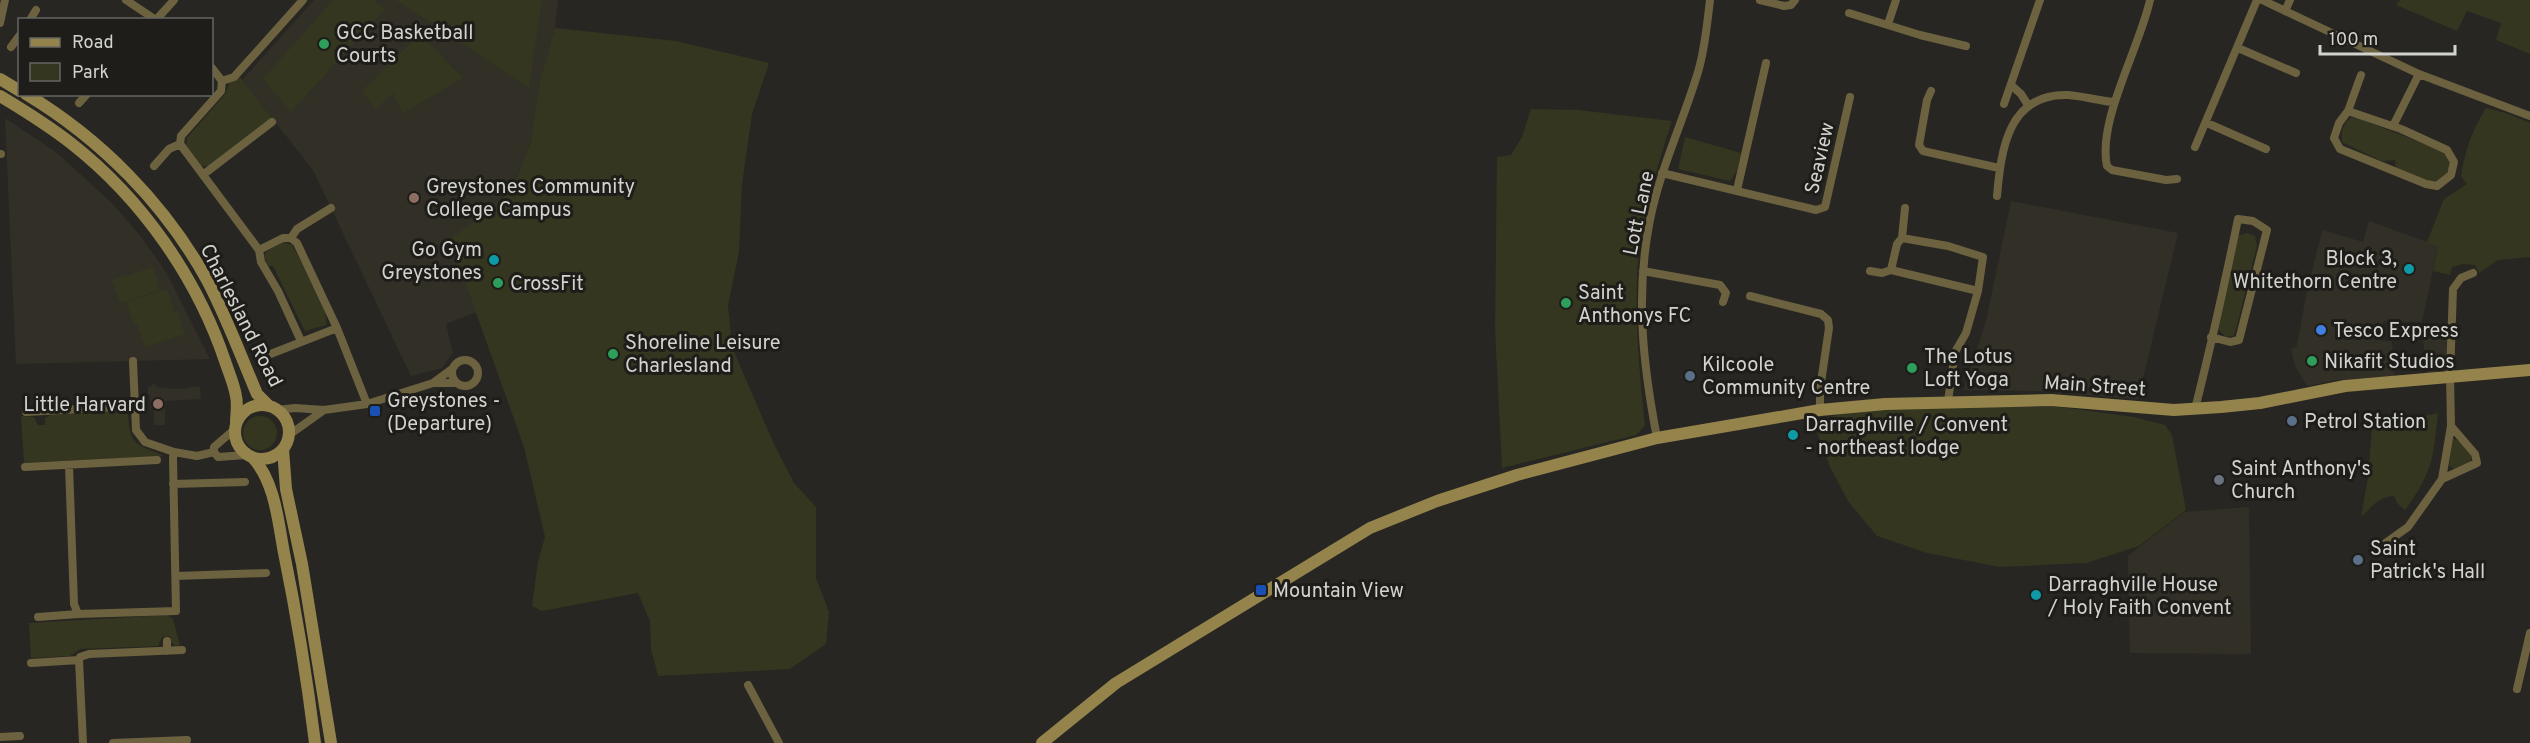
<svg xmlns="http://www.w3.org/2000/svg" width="2530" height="743" viewBox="0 0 2530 743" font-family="Overpass,sans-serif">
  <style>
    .built { fill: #323026 }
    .green { fill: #34361f }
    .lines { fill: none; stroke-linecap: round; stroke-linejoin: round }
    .minor { stroke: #6c6240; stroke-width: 8 }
    .secondary { stroke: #94844c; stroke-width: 12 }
    .leisure-dot { fill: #2e9e5b; stroke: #1e1d19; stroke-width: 2 }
    .education-dot { fill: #8d6e63; stroke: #1e1d19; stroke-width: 2 }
    .culture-dot { fill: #0f9aa8; stroke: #1e1d19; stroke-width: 2 }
    .shop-dot { fill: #3f7fe0; stroke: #1e1d19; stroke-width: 2 }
    .service-dot { fill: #5c6f8a; stroke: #1e1d19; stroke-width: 2 }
    .transit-dot { fill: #1a4fb4; stroke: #1e1d19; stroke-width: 2 }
    .worship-dot { fill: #6b7280; stroke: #1e1d19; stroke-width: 2 }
    .labels { text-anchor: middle; stroke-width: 6; stroke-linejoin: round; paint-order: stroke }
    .poi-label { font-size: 20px; fill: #d2d2cf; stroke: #1e1d19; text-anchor: start }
    .street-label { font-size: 20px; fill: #d2d2cf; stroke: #1e1d19 }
  </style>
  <rect width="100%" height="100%" fill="#272622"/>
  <!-- built -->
  <path class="built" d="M314,0H558L555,28L539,84L531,141L513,188L500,199L470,295L476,312L446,324L453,353L442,368L411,376L313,170L242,80Z
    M5,118L57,153L113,204L142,238L166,272L210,359L16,364Z
    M2011,201L2178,233L2138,399L2036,391L1964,390L1986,321Z
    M2369,221L2438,246L2422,322L2383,321L2381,341H2392L2394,376L2336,380L2307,386L2295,366L2291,349L2297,346L2307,290L2319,243L2323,230L2363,242Z
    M2422,330L2449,332L2447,370L2427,373Z
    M152,384H155L156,387L178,389L200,386L201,399L165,401V425H154V408H151L150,396L148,395V387L152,386Z
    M2249,507L2251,654L2130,653L2128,556L2184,512Z"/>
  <!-- green -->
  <path class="green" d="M333,0H374L385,9L291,112L263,79Z
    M396,0H542L529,88Z
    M2400,0H2530V54L2496,40L2501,23L2467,11L2457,31L2396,5Z
    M555,28L676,41L769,63L752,114L742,184L739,252L728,305L732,347L773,442L794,483L816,507V578L829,612L826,644L790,669L658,676L651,649L650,621L638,593L542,611L532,606L538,561L545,537L524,447L470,296L448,240L484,215L513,188L531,141L539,84Z
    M420,34L463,78L403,113L393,93L376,109L362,91Z
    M240,77L272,118L209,166H201L186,148L187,138L225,94L230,82Z
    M2486,108L2506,113L2530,123V257L2498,260L2479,273L2475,265L2463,264L2452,267L2450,275L2433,271L2438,247L2427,242L2444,199L2467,184L2461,176C2465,151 2472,130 2486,108Z
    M1531,109L1578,110L1672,121C1656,170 1638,228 1637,278C1635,328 1640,377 1645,426L1636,435L1502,468L1495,329L1497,157L1511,155L1522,137Z
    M2351,117L2358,118L2444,152L2451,164C2441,195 2418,177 2396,169L2395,160L2381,161L2342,142C2341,131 2342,125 2351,117Z
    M1685,137L1741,153L1737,171L1730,181L1678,169Z
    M2247,233L2255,236L2257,246L2235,333L2233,336L2226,337L2218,329L2238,236Z
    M284,242L292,245C301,262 330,308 326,325L305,331L273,266H268L264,256L267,251Z
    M153,267L160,290L120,303L112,280Z
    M167,289L174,312L178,311L185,334L145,347L137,324L134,325L126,302Z
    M1934,407H2060L2134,417L2165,425L2172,435L2186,510L2139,546L2086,563L2000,567L1927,553L1877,536L1848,501L1830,467L1816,429C1822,426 1822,422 1826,419C1843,409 1912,408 1934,407Z
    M125,410L128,412C129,447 138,444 164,456L24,463L21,416L34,417L38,425H45V418L53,414Z
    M2438,413C2433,459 2433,472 2405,510L2397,503L2394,496C2378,497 2372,507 2361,517L2368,477L2373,416L2385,424Z
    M243 433a17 17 0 1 1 34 0a17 17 0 1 1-34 0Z
    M2451,437L2463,443L2471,453V463L2456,470L2449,466Z
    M168,615L173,619L180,645L175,646L171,642L170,636L162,637L158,646L80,649L70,656L31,658L29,623Z"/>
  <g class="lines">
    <!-- minor -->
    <path class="minor" d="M126,0L156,20
      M1760,0L1784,6L1791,5L1795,0
      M2150,0C2140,47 2097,121 2107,166L2112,170L2166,180L2177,179
      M2262,0L2419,74L2530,116
      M2285,11L2290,0
      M1849,13L1920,35L1966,46
      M30,20L36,10
      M156,20L174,0
      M0,23L5,0
      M1888,24L1896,0
      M11,47L20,35
      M2238,48L2296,73
      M222,81L234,77L303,0
      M2011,85L2021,94L2028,105
      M1931,91L1927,100L1919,145L1923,151L1999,168
      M79,103L87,94
      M2004,104L2040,0
      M2348,111L2401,129L2447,150L2454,162L2451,175L2437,186L2426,184L2340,149L2334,138L2339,123Z
      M2348,111L2361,75
      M2207,123L2266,149
      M2393,126L2419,74
      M180,144L181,136L221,91L222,81L212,68
      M2195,147L2257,0
      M0,154H1
      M154,166L169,149L180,144L259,250
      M1662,173L1816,210L1825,207L1850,97
      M204,174L272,122
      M1737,190L1766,63
      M1997,196C2001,150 2008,93 2068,95C2083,96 2099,101 2114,102
      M291,238L297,243L337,328L367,404
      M1902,238L1905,208
      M1643,271L1720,285L1726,293L1723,302
      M1870,271L1882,273L1891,270L1978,291L1983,257L1948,246L1902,238L1897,244L1891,270
      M1750,296L1821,314L1828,320L1829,328L1820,389V410
      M301,341L278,291L261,262L259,250L283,238H291L297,229L331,208
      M268,355L337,328
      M452 373a13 13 0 1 1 26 0a13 13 0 1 1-26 0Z
      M133,361L136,430L145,442L174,452
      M433,383L452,369
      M1948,401L1955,352L1966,333L1978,291
      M2195,409C2211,346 2225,282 2238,219L2253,221L2267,230L2239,340L2230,342L2211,337
      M277,410L295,408L324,410L367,404L433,383H456
      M26,412L134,406
      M289,435L324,410
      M1657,438C1643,365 1635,295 1650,220C1660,169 1683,122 1698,72C1705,49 1707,24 1710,0
      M214,452L218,457L246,455
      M214,452V447L235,429
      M69,465L74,604L78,614
      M25,467L157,460
      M2442,479L2477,463L2475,454L2451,426
      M173,484L245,482
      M2377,549L2408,527L2442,479L2451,426L2450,375L2453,289L2461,278L2473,273
      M176,576L266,573
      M38,617L78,614L176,611L173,458L174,452L197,456L214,452
      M167,641V651
      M79,660L83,743
      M31,663L79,660L80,657L89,654L182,650
      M748,685L779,743
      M2517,689L2530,633
      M0,737L20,736
      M113,743L187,740"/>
    <!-- secondary -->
    <path class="secondary" d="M0,79L20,91
      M26,94C101,139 165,204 207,280C226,316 241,356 257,394L269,406
      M0,96C25,111 49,126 72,144C142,199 197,278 225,361C229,373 234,384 236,396C238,405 236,415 236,423
      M235 432a27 27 0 1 1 54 0a27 27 0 1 1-54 0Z
      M283,449L286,489L302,564L331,743
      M253,458C275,482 278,521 284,553C297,616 307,679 315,743
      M1042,743L1116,683L1370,528L1437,501L1517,475L1657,438L1820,410L1885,404L2051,400L2174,410L2221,407L2260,403L2345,386L2530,370"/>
  </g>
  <!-- markers -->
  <g class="leisure-dot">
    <circle cx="324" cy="44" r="6"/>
    <circle cx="498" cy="283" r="6"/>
    <circle cx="1566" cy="303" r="6"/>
    <circle cx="613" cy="354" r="6"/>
    <circle cx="2312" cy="361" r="6"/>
    <circle cx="1912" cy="368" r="6"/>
  </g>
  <g class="education-dot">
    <circle cx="414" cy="198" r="6"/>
    <circle cx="158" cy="404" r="6"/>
  </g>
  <g class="culture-dot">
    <circle cx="494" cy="260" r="6"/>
    <circle cx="2409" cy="269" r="6"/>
    <circle cx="1793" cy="435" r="6"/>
    <circle cx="2036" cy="595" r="6"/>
  </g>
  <circle class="shop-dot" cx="2321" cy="330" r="6"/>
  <g class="service-dot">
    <circle cx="1690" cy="376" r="6"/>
    <circle cx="2292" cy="421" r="6"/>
    <circle cx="2358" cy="560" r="6"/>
  </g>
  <g class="transit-dot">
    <rect x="369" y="405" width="12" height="12" rx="3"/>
    <rect x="1255" y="584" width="12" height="12" rx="3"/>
  </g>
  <circle class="worship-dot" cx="2219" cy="480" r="6"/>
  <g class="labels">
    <!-- poi labels -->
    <g class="poi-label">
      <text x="336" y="39">GCC Basketball<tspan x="336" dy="23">Courts</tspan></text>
      <text x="426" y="193">Greystones Community<tspan x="426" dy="23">College Campus</tspan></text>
      <text x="482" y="256" text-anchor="end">Go Gym<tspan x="482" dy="23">Greystones</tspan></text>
      <text x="2397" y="265" text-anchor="end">Block 3,<tspan x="2397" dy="23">Whitethorn Centre</tspan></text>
      <text x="510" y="290">CrossFit</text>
      <text x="1578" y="299">Saint<tspan x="1578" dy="23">Anthonys FC</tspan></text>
      <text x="2333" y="337">Tesco Express</text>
      <text x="625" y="349">Shoreline Leisure<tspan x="625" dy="23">Charlesland</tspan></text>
      <text x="1924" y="363">The Lotus<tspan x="1924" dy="23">Loft Yoga</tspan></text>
      <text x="2324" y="368">Nikafit Studios</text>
      <text x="1702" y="371">Kilcoole<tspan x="1702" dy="23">Community Centre</tspan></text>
      <text x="387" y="407">Greystones -<tspan x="387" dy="23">(Departure)</tspan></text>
      <text x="146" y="411" text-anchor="end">Little Harvard</text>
      <text x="2304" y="428">Petrol Station</text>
      <text x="1805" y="431">Darraghville / Convent<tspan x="1805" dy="23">- northeast lodge</tspan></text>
      <text x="2231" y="475">Saint Anthony's<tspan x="2231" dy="23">Church</tspan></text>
      <text x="2370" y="555">Saint<tspan x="2370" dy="23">Patrick's Hall</tspan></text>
      <text x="2048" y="591">Darraghville House<tspan x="2048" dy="23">/ Holy Faith Convent</tspan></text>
      <text x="1273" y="597">Mountain View</text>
    </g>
    <!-- street labels -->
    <g class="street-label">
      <text transform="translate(1819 158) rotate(-77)" y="7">Seaview</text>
      <text transform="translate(1638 213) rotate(-78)" y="7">Lott Lane</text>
      <text transform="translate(242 315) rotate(63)" y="7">Charlesland Road</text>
      <text transform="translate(2095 385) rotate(4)" y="7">Main Street</text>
    </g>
  </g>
  <!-- legend -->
  <rect x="18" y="18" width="195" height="78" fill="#1e1d19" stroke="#666562" stroke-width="1.5"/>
  <rect x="30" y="38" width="30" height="9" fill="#94844c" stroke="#666562" stroke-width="1.5"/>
  <text x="72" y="48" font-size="18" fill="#d2d2cf">Road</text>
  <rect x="30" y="63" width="30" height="18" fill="#34361f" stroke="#666562" stroke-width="1.5"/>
  <text x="72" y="78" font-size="18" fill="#d2d2cf">Park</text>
  <!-- scale -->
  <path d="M2320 45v9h135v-9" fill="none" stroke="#d2d2cf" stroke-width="3"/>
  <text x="2329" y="45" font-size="18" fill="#d2d2cf" stroke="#1e1d19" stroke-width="4.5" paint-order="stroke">100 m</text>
</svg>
